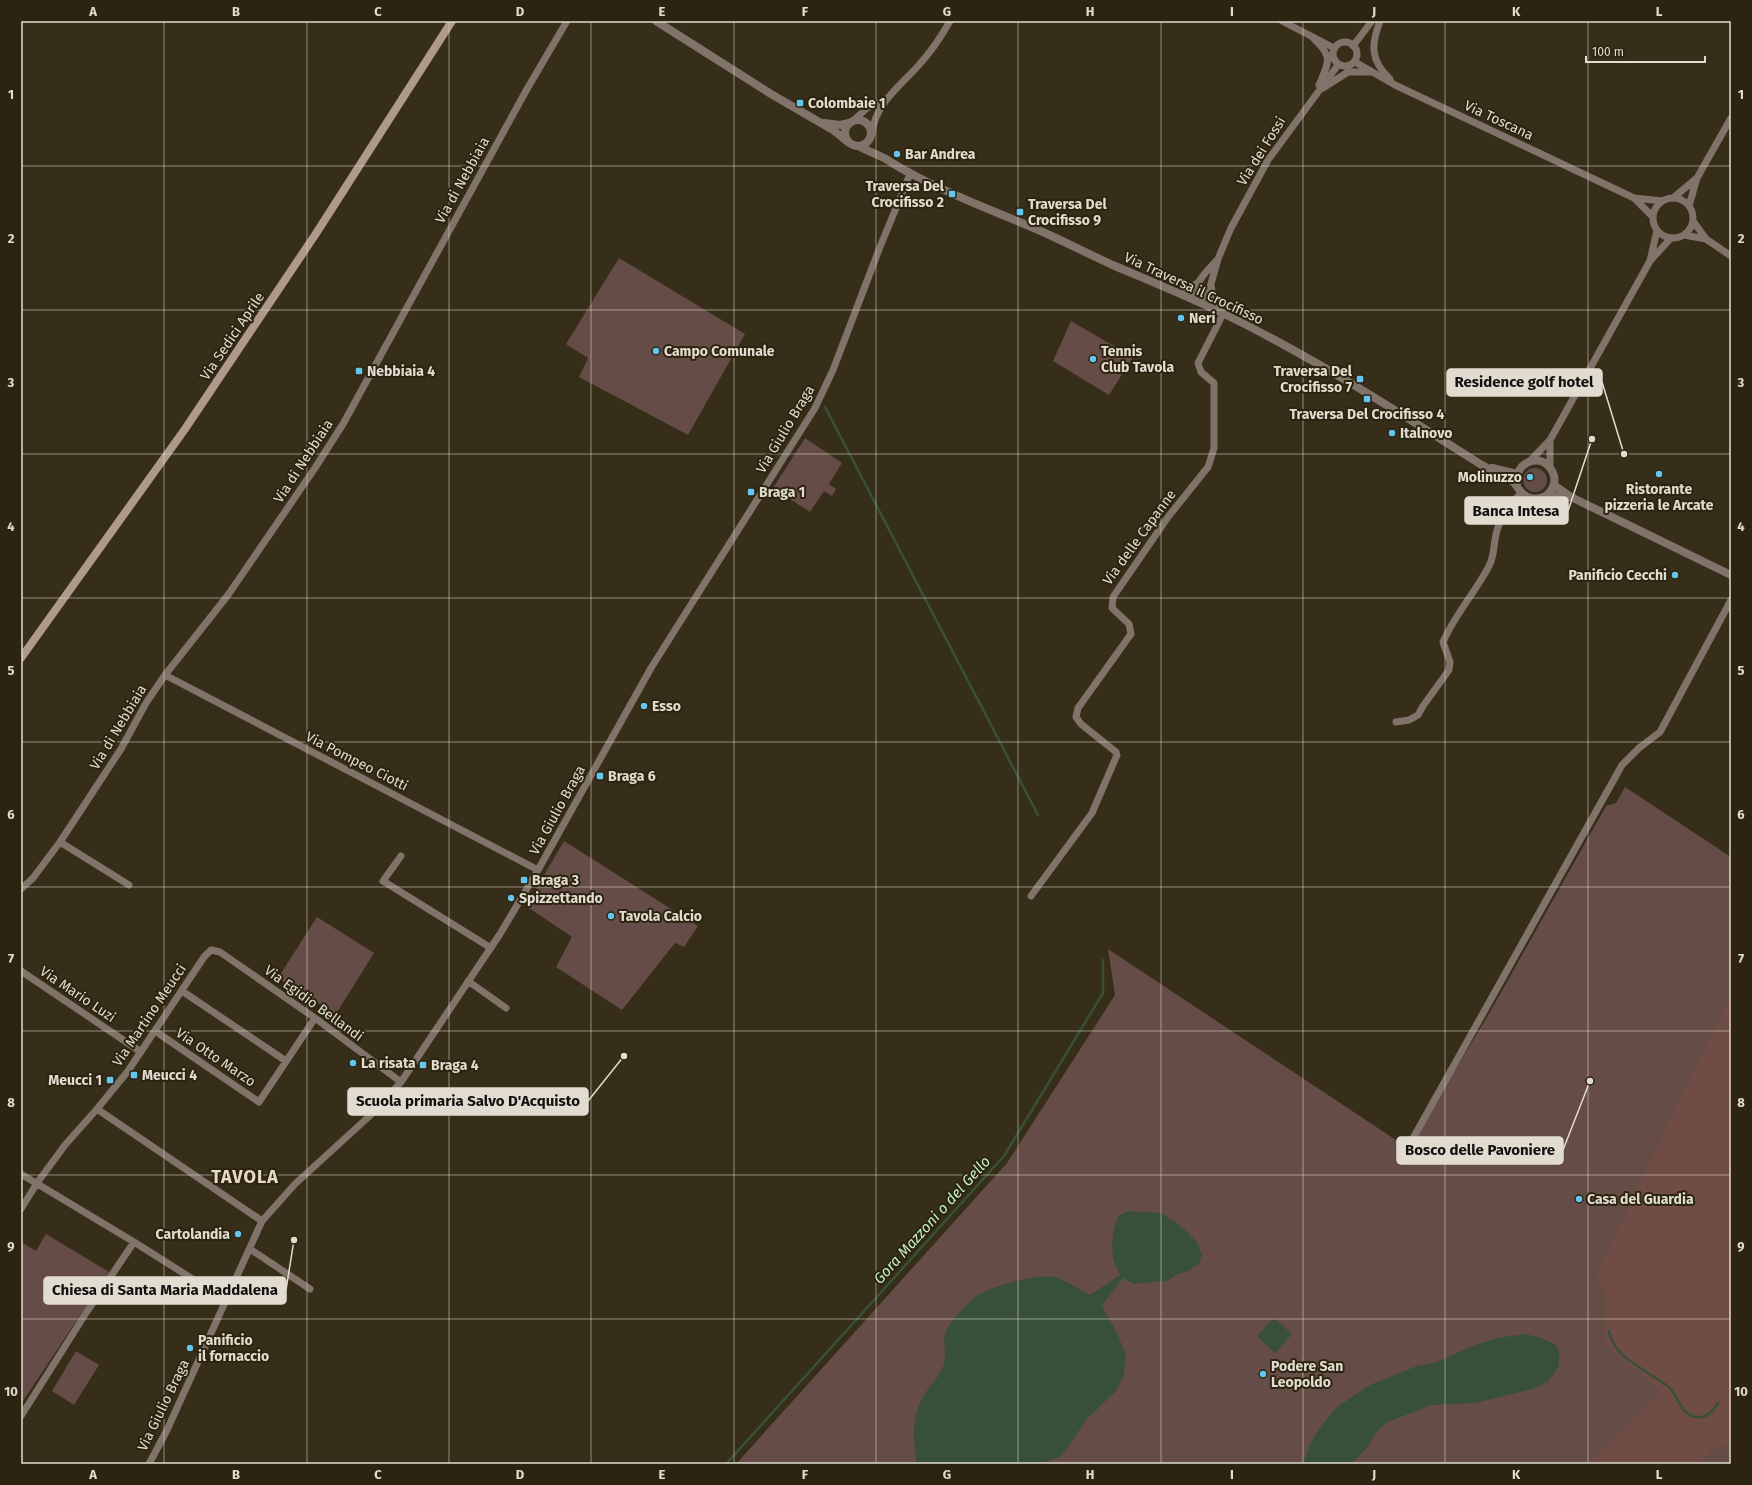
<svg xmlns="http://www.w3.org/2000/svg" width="1752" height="1485" viewBox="0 0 1752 1485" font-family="'Fira Sans',sans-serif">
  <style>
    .green { fill: #664c46 }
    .forest { fill: #6f4d45 }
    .water { fill: #395038 }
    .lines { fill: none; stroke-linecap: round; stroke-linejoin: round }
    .stream { stroke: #395038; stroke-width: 2.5 }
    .minor { stroke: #807369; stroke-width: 7 }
    .tertiary { stroke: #807369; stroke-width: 8 }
    .secondary { stroke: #ae9a8a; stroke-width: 8 }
    .grid { fill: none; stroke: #e1dccf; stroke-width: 1; stroke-opacity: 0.55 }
    .poi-dot { fill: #64c5ee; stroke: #2c2410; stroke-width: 1.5 }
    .labels { text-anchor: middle; stroke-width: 4; stroke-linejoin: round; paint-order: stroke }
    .poi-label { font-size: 14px; font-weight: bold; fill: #e1dccf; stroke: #2c2410; text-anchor: start }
    .street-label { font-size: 14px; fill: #e1dccf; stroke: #2c2410 }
    .water-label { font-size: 15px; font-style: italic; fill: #c2f0c1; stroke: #2c2410 }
    .district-label { font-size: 18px; font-weight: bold; letter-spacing: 1px; fill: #e5dbc1; stroke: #2c2410 }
    .leader { fill: none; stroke: #e1dccf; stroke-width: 1.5 }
    .callout-dot { fill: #e1dccf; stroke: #2c2410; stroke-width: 1.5 }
    .callout { fill: #e1dccf; stroke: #e1dccf; stroke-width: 1.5 }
    .callout-label { font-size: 15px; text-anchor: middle; font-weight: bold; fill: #111 }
    .neatline { fill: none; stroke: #e1dccf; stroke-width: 1.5 }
    .grid-label { font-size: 13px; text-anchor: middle; font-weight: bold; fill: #e1dccf }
  </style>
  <rect width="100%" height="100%" fill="#362e19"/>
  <!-- green -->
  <path class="green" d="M619,258L745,334L688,435L579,377L588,358L566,344Z
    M1071,321L1133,357L1109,395L1053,361Z
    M805,438L842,463L829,484L836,489L832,496L824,491L810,512L773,488Z
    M1523 480a12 12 0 1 1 24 0a12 12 0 1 1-24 0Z
    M1625,787L1731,857V1464H736L1007,1163L1115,995L1108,949L1408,1148L1490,1012L1606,806L1616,803Z
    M564,841L698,926L684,947L675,943L622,1010L556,967L572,937L526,906Z
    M317,917L374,953L336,1014L278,978Z
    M46,1234L109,1272L21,1404V1242L36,1251Z
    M76,1351L99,1365L74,1405L52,1391Z"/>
  <!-- forest -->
  <path class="forest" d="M1731,994V1444L1729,1443L1709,1450L1701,1464H1586L1660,1391L1606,1344V1292L1597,1282L1600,1266Z"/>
  <!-- water -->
  <path class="water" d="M1128,1211L1161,1213L1180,1225L1197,1242L1202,1255L1199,1264L1186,1272L1176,1275L1167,1281L1133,1284L1123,1278L1102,1306L1117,1333L1126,1355L1124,1374L1116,1391L1086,1420L1066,1450L1058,1458L1040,1463L917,1464C913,1441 911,1420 922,1399C927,1388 937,1380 942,1369C949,1357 941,1344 946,1331C949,1323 969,1301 976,1296C992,1286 1036,1274 1055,1277C1066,1280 1079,1290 1090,1295L1120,1275L1113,1259L1112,1243L1114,1228L1118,1216Z
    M1274,1318L1292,1334L1275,1353L1257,1336Z
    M1525,1334L1542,1338L1556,1345L1559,1352V1365L1549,1381L1533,1389L1474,1403L1432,1405L1390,1421L1379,1429L1368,1446L1352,1464H1303L1310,1444L1321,1426L1337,1407L1370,1385L1417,1366L1437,1362L1475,1345L1498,1338Z"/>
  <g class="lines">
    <!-- stream -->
    <path class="stream" d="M825,407L1038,815
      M1609,1331C1612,1355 1642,1368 1660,1381C1663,1383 1668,1386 1670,1388C1678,1398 1682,1415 1696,1417C1707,1419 1713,1410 1718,1403
      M726,1464L1004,1156L1103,993V960"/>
    <!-- minor -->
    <path class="minor" d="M1282,21L1334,48
      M1380,21C1371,45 1370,60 1390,79
      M1312,37C1334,57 1329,61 1319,85
      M1333 54a12 12 0 1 1 24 0a12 12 0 1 1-24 0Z
      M1353,46L1372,21
      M1355,62L1395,85L1634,198L1662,201
      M1323,88L1348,72H1370
      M853,121L867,108L886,99
      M872,134C874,105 900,86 918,66C930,53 941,37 950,21
      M1634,198L1653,217
      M1673,198L1697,178
      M1653 218a20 20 0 1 1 40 0a20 20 0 1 1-40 0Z
      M1689,206L1697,178L1731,118
      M1693,221L1706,239L1731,256
      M1684,235L1706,239
      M1218,259C1208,270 1191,285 1195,301L1202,298L1209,291L1218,259L1231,228L1268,160L1338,65
      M1650,261L1657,230
      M1211,285L1213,297L1219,311
      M1181,294L1199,282
      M1550,440V467
      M1530,461L1550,440L1650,261L1671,238
      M165,675L538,870
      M1396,722L1409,720L1418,715L1423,706L1449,670L1450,662L1443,642C1455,614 1475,593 1489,566C1494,556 1493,551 1495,540C1497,521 1508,506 1521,493
      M60,842L129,885
      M401,856L383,881L491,948
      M21,889L33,878L60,842L121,749L146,703L165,675L228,595L315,468L343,424L527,89L567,21
      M1031,896L1092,813L1117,755L1116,752L1081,724L1076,717L1078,708L1131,634L1129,624L1112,608L1113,597L1168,517L1208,467L1214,448V383L1201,372L1198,363L1223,314
      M21,971L141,1052
      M468,981L506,1008
      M182,991L286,1061
      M155,1031L259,1102L315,1018
      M97,1109L262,1221
      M1407,1149L1622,765L1639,748L1660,732L1731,600
      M21,1174L134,1242L226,1300
      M21,1209L37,1183L65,1145L97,1109L128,1071L204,957L211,950L220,952L315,1018L401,1082
      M250,1249L310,1289
      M21,1416L86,1313L134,1242
      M149,1464L167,1430L262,1221L295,1184L375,1111L401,1082L500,934L538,870L651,668L815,408L833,370L880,247L910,174"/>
    <!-- tertiary -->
    <path class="tertiary" d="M656,21L771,94L833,130L849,143
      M845 133a13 13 0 1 1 26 0a13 13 0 1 1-26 0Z
      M824,123L840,125L849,123
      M860,147C868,151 876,154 884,158C893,163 901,169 910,173C948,194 989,209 1029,226C1058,238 1086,253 1115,266C1150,281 1184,295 1218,311C1310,355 1395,410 1480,464C1490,470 1501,474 1511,480C1516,484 1518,489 1522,493C1529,501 1542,500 1549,493C1554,487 1556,480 1553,473C1544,450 1512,461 1517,486
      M1492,468L1517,474
      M1554,485L1571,497L1731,575
      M1547,495L1570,497"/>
    <!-- secondary -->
    <path class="secondary" d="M21,658L185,429L317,232L452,21"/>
  </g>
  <!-- grid -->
  <path class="grid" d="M164,21V1464M307,21V1464M449,21V1464M591,21V1464M734,21V1464M876,21V1464M1018,21V1464M1161,21V1464M1303,21V1464M1445,21V1464M1588,21V1464M21,166H1731M21,310H1731M21,454H1731M21,598H1731M21,742H1731M21,887H1731M21,1031H1731M21,1175H1731M21,1319H1731"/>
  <!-- markers -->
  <g class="poi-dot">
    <rect x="796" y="99" width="8" height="8" rx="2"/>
    <circle cx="897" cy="154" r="4"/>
    <rect x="948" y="190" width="8" height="8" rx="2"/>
    <rect x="1016" y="208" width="8" height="8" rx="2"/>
    <circle cx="1181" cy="318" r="4"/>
    <circle cx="656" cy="351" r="4"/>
    <circle cx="1093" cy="359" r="4"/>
    <rect x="355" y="367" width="8" height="8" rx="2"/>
    <rect x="1356" y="375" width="8" height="8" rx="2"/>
    <rect x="1363" y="395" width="8" height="8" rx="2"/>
    <circle cx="1392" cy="433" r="4"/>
    <circle cx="1659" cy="474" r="4"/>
    <circle cx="1530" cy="477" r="4"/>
    <rect x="747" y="488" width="8" height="8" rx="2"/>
    <circle cx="1675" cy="575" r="4"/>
    <circle cx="644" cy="706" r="4"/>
    <rect x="596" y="772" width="8" height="8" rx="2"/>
    <rect x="520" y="876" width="8" height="8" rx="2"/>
    <circle cx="511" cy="898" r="4"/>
    <circle cx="611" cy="916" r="4"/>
    <circle cx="353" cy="1063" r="4"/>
    <rect x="419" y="1061" width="8" height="8" rx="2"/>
    <rect x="130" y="1071" width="8" height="8" rx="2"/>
    <rect x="106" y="1076" width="8" height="8" rx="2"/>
    <circle cx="1579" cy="1199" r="4"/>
    <circle cx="238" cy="1234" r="4"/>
    <circle cx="190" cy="1348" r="4"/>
    <circle cx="1263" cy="1374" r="4"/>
  </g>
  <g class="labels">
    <!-- poi labels -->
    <g class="poi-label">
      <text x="808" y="108">Colombaie 1</text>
      <text x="905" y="159">Bar Andrea</text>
      <text x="944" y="191" text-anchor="end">Traversa Del<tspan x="944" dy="16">Crocifisso 2</tspan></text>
      <text x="1028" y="209">Traversa Del<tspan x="1028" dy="16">Crocifisso 9</tspan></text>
      <text x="1189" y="323">Neri</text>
      <text x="664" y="356">Campo Comunale</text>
      <text x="1101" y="356">Tennis<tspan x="1101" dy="16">Club Tavola</tspan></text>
      <text x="367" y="376">Nebbiaia 4</text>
      <text x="1352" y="376" text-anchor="end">Traversa Del<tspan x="1352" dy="16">Crocifisso 7</tspan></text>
      <text x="1367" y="419" text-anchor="middle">Traversa Del Crocifisso 4</text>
      <text x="1400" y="438">Italnovo</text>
      <text x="1522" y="482" text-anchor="end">Molinuzzo</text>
      <text x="1659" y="494" text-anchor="middle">Ristorante<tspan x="1659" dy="16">pizzeria le Arcate</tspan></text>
      <text x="759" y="497">Braga 1</text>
      <text x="1667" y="580" text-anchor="end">Panificio Cecchi</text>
      <text x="652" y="711">Esso</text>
      <text x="608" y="781">Braga 6</text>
      <text x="532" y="885">Braga 3</text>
      <text x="519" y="903">Spizzettando</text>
      <text x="619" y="921">Tavola Calcio</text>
      <text x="361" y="1068">La risata</text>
      <text x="431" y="1070">Braga 4</text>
      <text x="142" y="1080">Meucci 4</text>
      <text x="102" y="1085" text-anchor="end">Meucci 1</text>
      <text x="1587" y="1204">Casa del Guardia</text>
      <text x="230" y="1239" text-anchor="end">Cartolandia</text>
      <text x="198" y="1345">Panificio<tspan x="198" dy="16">il fornaccio</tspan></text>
      <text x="1271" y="1371">Podere San<tspan x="1271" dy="16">Leopoldo</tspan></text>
    </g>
    <!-- street labels -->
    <g class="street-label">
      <text transform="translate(1499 120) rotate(25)" y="5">Via Toscana</text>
      <text transform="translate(1261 151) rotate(-58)" y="5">Via dei Fossi</text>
      <text transform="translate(462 180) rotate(-61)" y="5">Via di Nebbiaia</text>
      <text transform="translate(1194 288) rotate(25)" y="5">Via Traversa il Crocifisso</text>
      <text transform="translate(232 336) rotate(-56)" y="5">Via Sedici Aprile</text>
      <text transform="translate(785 429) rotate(-59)" y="5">Via Giulio Braga</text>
      <text transform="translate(303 461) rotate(-57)" y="5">Via di Nebbiaia</text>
      <text transform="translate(1139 537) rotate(-54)" y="5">Via delle Capanne</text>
      <text transform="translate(118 727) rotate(-59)" y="5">Via di Nebbiaia</text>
      <text transform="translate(357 761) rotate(27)" y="5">Via Pompeo Ciotti</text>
      <text transform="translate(557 810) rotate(-61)" y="5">Via Giulio Braga</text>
      <text transform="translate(78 994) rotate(34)" y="5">Via Mario Luzi</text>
      <text transform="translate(314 1003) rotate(36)" y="5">Via Egidio Bellandi</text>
      <text transform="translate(149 1015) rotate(-56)" y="5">Via Martino Meucci</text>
      <text transform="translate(216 1057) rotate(34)" y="5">Via Otto Marzo</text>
      <text transform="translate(163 1405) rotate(-64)" y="5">Via Giulio Braga</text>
    </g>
    <!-- water labels -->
    <g class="water-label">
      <text transform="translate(932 1220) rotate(-48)" y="5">Gora Mazzoni o del Gello</text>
    </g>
    <!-- district labels -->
    <g class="district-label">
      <text x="245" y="1183">TAVOLA</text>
    </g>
  </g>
  <!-- callouts -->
  <path class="leader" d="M1624 454L1602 382M1592 439L1568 511M624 1056L588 1101M1590 1081L1563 1150M294 1240L286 1290"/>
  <g class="callout-dot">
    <circle cx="1624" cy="454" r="4"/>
    <circle cx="1592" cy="439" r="4"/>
    <circle cx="624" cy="1056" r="4"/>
    <circle cx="1590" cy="1081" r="4"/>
    <circle cx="294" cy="1240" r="4"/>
  </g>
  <g class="callout">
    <rect x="1447" y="369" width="155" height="27" rx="4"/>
    <rect x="1465" y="497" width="103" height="27" rx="4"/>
    <rect x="348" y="1088" width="240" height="27" rx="4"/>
    <rect x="1397" y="1137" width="166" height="27" rx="4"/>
    <rect x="44" y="1277" width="242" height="27" rx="4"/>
  </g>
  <g class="callout-label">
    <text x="1524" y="387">Residence golf hotel</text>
    <text x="1516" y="516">Banca Intesa</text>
    <text x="468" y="1106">Scuola primaria Salvo D'Acquisto</text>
    <text x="1480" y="1155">Bosco delle Pavoniere</text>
    <text x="165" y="1295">Chiesa di Santa Maria Maddalena</text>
  </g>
  <!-- border -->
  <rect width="1752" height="1485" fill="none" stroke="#2c2410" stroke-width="44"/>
  <!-- scale -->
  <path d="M1586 56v6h119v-6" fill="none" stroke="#e1dccf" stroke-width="2"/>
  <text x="1592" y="56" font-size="12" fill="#e1dccf" stroke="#2c2410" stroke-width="3" paint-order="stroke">100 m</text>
  <rect x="22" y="22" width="1708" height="1441" class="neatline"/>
  <g class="grid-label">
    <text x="93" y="16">A</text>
    <text x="236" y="16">B</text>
    <text x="378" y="16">C</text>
    <text x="520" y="16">D</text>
    <text x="662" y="16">E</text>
    <text x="805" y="16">F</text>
    <text x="947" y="16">G</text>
    <text x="1090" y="16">H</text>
    <text x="1232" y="16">I</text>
    <text x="1374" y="16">J</text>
    <text x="1516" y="16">K</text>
    <text x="1659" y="16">L</text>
    <text x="11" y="99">1</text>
    <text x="1741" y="99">1</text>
    <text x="11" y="243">2</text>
    <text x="1741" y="243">2</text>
    <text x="11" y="387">3</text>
    <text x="1741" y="387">3</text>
    <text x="11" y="531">4</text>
    <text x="1741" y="531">4</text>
    <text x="11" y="675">5</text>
    <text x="1741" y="675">5</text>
    <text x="11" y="819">6</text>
    <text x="1741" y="819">6</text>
    <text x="11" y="963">7</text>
    <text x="1741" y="963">7</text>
    <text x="11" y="1107">8</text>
    <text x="1741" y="1107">8</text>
    <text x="11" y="1251">9</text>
    <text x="1741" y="1251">9</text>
    <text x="11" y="1396">10</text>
    <text x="1741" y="1396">10</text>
    <text x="93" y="1479">A</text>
    <text x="236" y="1479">B</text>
    <text x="378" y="1479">C</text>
    <text x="520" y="1479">D</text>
    <text x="662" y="1479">E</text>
    <text x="805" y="1479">F</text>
    <text x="947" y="1479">G</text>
    <text x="1090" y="1479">H</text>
    <text x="1232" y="1479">I</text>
    <text x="1374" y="1479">J</text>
    <text x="1516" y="1479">K</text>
    <text x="1659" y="1479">L</text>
  </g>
</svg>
